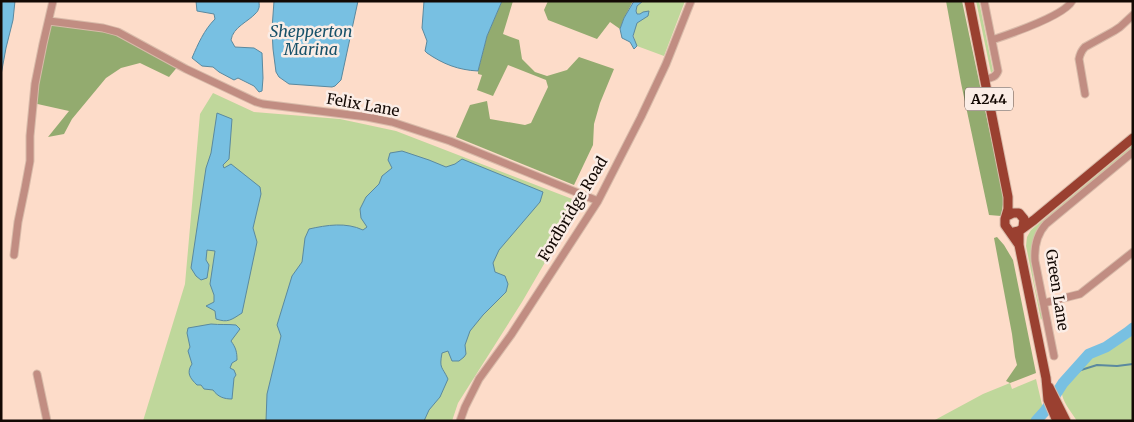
<svg xmlns="http://www.w3.org/2000/svg" width="1134" height="422" viewBox="0 0 1134 422" font-family="Merriweather,serif">
  <style>
    .green { fill: #bfd79b }
    .forest { fill: #93ab6f }
    .water { fill: #78c0e2; stroke: #5a899f }
    .lines { fill: none; stroke-linecap: round; stroke-linejoin: round }
    .stream { stroke: #5a899f; stroke-width: 2 }
    .river { stroke: #78c0e2; stroke-width: 11 }
    .minor-casing { stroke: #d8baa9; stroke-width: 9 }
    .major-casing { stroke: #d8baa9; stroke-width: 11 }
    .minor { stroke: #c18d82; stroke-width: 7 }
    .major { stroke: #9a4030; stroke-width: 9 }
    .labels { text-anchor: middle; stroke-width: 5; stroke-linejoin: round; paint-order: stroke }
    .shield { fill: #fbede6; stroke: #594d48; stroke-width: 1 }
    .shield-label { font-size: 14px; font-weight: bold; fill: #130904 }
    .street-label { font-size: 15px; fill: #130904; stroke: #fbede6 }
    .water-label { font-size: 16px; font-style: italic; fill: #175169; stroke: #fbede6 }
  </style>
  <rect width="100%" height="100%" fill="#fddcc9"/>
  <!-- green -->
  <path class="green" d="M643,1H685L664,56L637,46C632,37 633,25 641,19L640,14H637L636,11L637,6Z
    M976,1H979L993,71L991,73Z
    M213,93L254,112L340,119L396,131L580,202L522,302L458,403L452,421H143L185,284L200,114Z
    M1133,145V149L1039,227C1024,255 1036,289 1042,318L1041,320L1026,246L1027,237L1031,230Z
    M1133,328V421H1077C1070,410 1057,396 1063,383L1089,354L1106,347L1128,332Z
    M1036,379L1043,409L1034,421H933L983,394L1010,383L1012,389Z"/>
  <!-- forest -->
  <path class="forest" d="M502,1H513L503,34L519,40L522,59L535,72L547,76L567,70L579,57L614,69L600,103L594,124L593,145L574,185L456,137L470,105L487,101L490,119L525,125L531,123L548,87L546,80L508,65L493,96L477,90L482,75L478,74V71L487,36Z
    M548,1H632V3L624,18L620,29L610,22L597,39L548,20L544,10Z
    M946,1H962L1004,199L1001,216L989,215L961,83Z
    M49,21L103,28L179,65L169,77L140,63L121,68L106,78L72,119L64,134L48,137L69,111L33,103Z
    M997,237L1004,245L1013,260L1036,373L1010,383L1006,381L1017,365L1015,357L1012,334L994,238Z"/>
  <!-- water -->
  <path class="water" d="M1,1H15L13,20L6,48L1,75Z
    M196,1H259C259,4 260,7 258,10C258,11 257,12 256,13C248,22 233,27 231,40L235,47L254,48L262,53L263,78L262,91L259,92L254,86L238,78L234,80L219,72L213,67L202,66L192,58C198,44 204,30 215,19L214,14L197,11Z
    M274,1H358L341,80L335,86L332,87L289,84L279,77L276,72L273,49L272,29Z
    M424,1H502L487,36L478,71C458,70 443,64 427,53L425,51L427,41L422,28Z
    M634,1H643L637,6L636,11L637,14H640L643,12L649,11L648,16L637,23L633,36L637,46L634,49L630,42L622,38L620,29L624,18Z
    M217,113L232,119L229,159L223,165L224,168L231,164L260,187L261,194L253,228L257,242L242,313C231,320 228,323 216,319L215,311L206,306L214,302V295L210,284L215,251L207,250L206,260L209,265L207,278L201,280L196,276L191,268L206,168L211,153Z
    M402,151L429,160L446,167L455,164L462,159L543,192L540,202L499,250L493,263L495,272L505,276L508,284L506,292L483,315L470,331L465,345L466,354L464,357L459,361H452L448,351L442,353C439,369 442,366 448,379L440,397L429,410L424,421H266L267,394L281,336L277,325L292,276L302,262L305,238L309,229C327,225 346,222 363,230L367,227L361,218L360,209L366,197L379,184L382,176L392,168L388,160L390,153Z
    M211,324C220,325 228,324 236,325L240,329L231,341C236,348 237,352 237,360L232,363L230,368L234,370L236,375L234,378L232,399C224,399 218,397 213,390L204,389L201,385H197C190,378 186,373 192,364L188,351L190,347L187,333L188,328Z"/>
  <g class="lines">
    <!-- stream -->
    <path class="stream" d="M1063,383L1081,370L1097,365L1117,366L1133,364"/>
    <!-- river -->
    <path class="river" d="M1036,421L1045,411L1063,383L1089,354L1106,347L1128,332L1133,328"/>
    <!-- minor casing -->
    <g class="minor-casing">
      <path id="minor" d="M984,1L998,71C996,77 991,78 986,79
        M49,21L103,28L118,32L186,69L256,102L263,104L367,117L392,122L450,141L598,201
        M992,40C1010,34 1064,16 1072,1
        M1085,94L1079,59C1080,54 1081,51 1085,47L1114,31L1120,27L1133,15
        M14,255L18,222L25,188L30,161V136L35,84L43,44L53,1
        M1044,303L1080,294L1133,252
        M1054,356L1035,261C1034,247 1036,235 1046,224L1133,152
        M37,374L47,421
        M460,421L465,407L479,379L511,335L598,201L641,117L666,64L691,1"/>
    </g>
    <!-- major casing -->
    <g class="major-casing">
      <path id="major" d="M969,1L1008,197V209L1005,219V225L1019,245
        M1007,216L1013,213H1019L1024,219L1023,227
        M1019,231V245L1046,378L1048,400L1057,421
        M1014,232L1019,231L1034,220L1133,138
        M1049,387L1066,421"/>
    </g>
    <!-- minor -->
    <use href="#minor" class="minor"/>
    <!-- major -->
    <use href="#major" class="major"/>
  </g>
  <g class="labels">
    <!-- shield labels -->
    <rect class="shield" x="965" y="87.5" width="48" height="23" rx="4"/>
    <g class="shield-label">
      <text x="989" y="104">A244</text>
    </g>
    <!-- street labels -->
    <g class="street-label">
      <text transform="translate(363 105) rotate(10)" y="5">Felix Lane</text>
      <text transform="translate(573 209) rotate(-59)" y="5">Fordbridge Road</text>
      <text transform="translate(1057 290) rotate(81)" y="5">Green Lane</text>
    </g>
    <!-- water labels -->
    <g class="water-label">
      <text x="311" y="37">Shepperton<tspan x="311" dy="18">Marina</tspan></text>
    </g>
  </g>
  <!-- border -->
  <rect width="1134" height="422" fill="none" stroke="#130904" stroke-width="5"/>
</svg>
